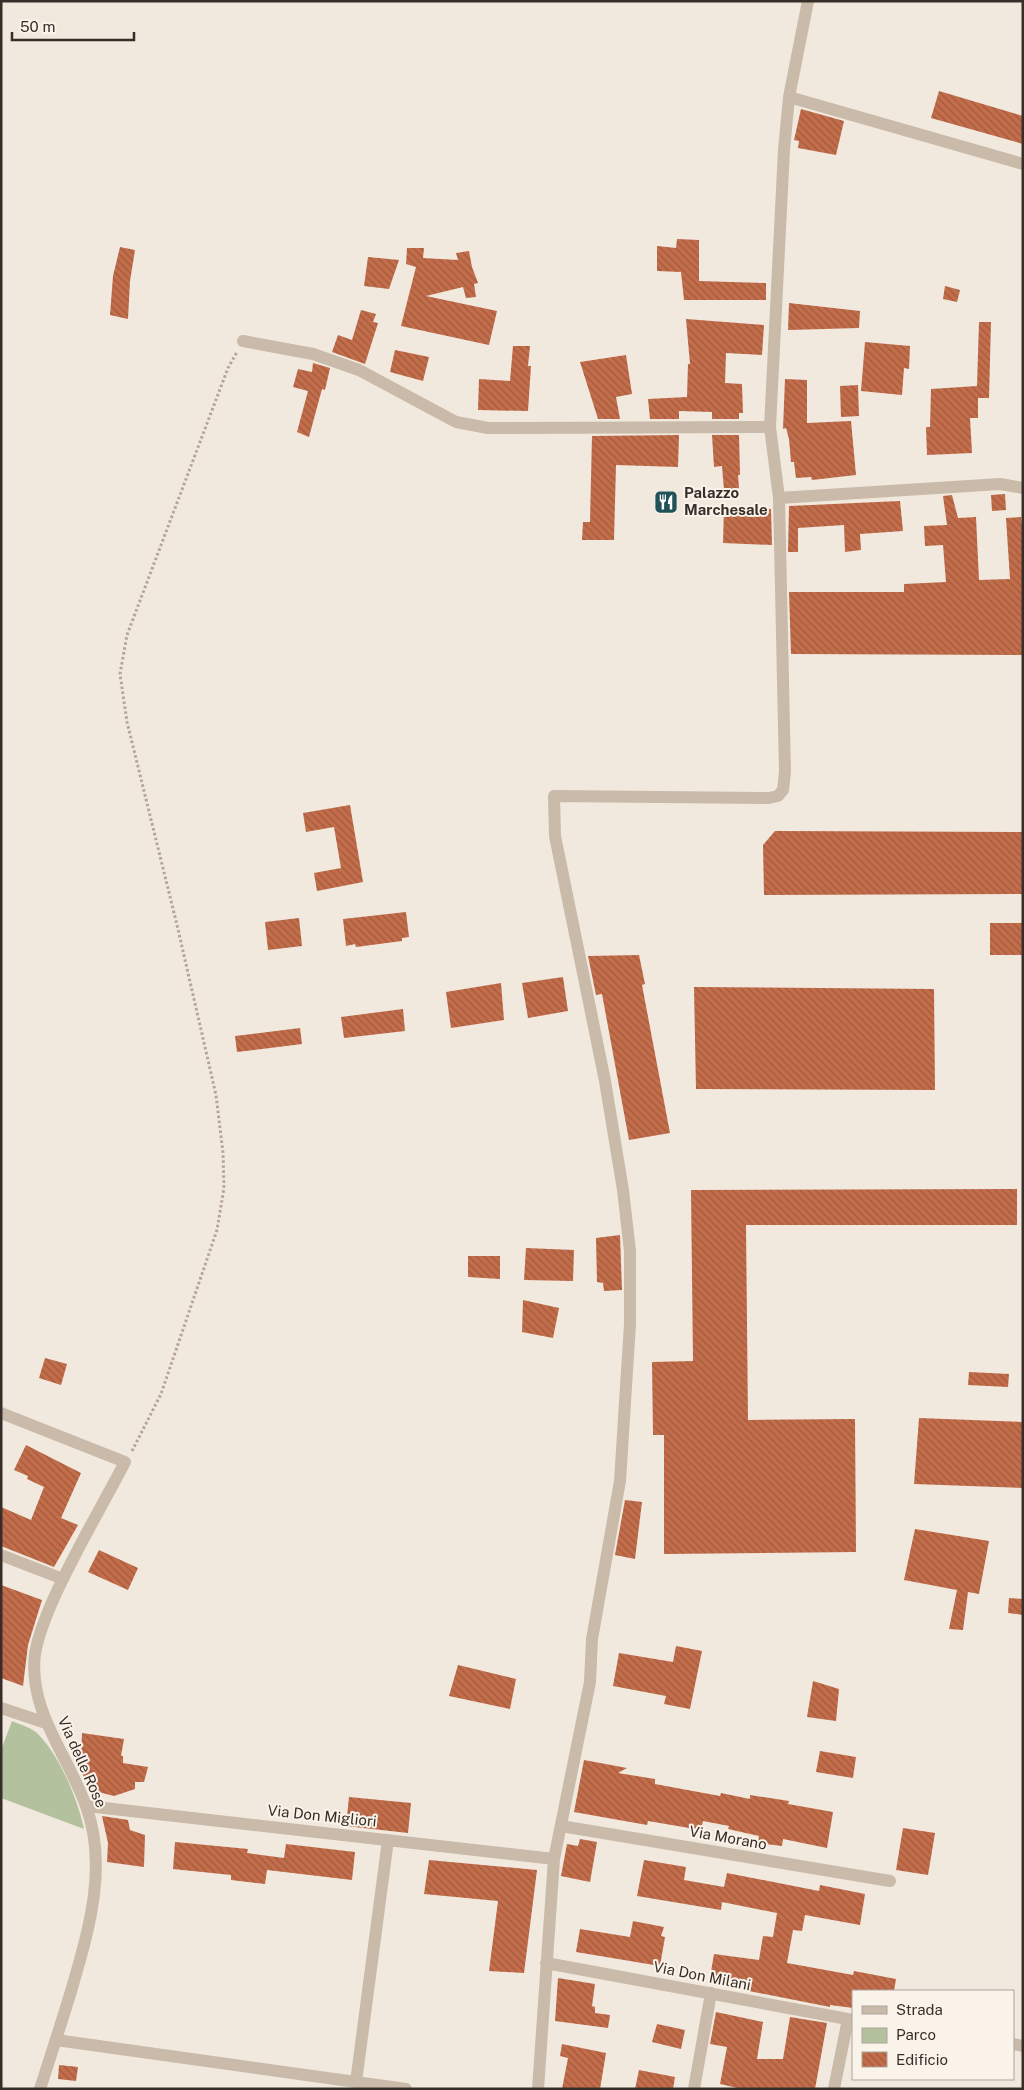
<svg xmlns="http://www.w3.org/2000/svg" width="1024" height="2090" viewBox="0 0 1024 2090" font-family="'Public Sans',sans-serif">
  <style>
    .green { fill: #b4c19e }
    .building { fill: url(#building-back-hatch) }
    .lines { fill: none; stroke-linecap: round; stroke-linejoin: round }
    .path { stroke: #b6a494; stroke-width: 3; stroke-dasharray: 2.5 2.5; stroke-linecap: butt }
    .minor { stroke: #cabaaa; stroke-width: 12 }
    .labels { text-anchor: middle; stroke-width: 4; stroke-linejoin: round; paint-order: stroke }
    .poi-label { font-size: 15px; font-weight: bold; fill: #382e29; stroke: #faf3ea; text-anchor: start }
    .street-label { font-size: 15px; fill: #382e29; stroke: #faf3ea }
  </style>
  <defs>
    <pattern id="building-back-hatch" width="6" height="6" patternUnits="userSpaceOnUse" patternTransform="scale(1.25)"><rect width="6" height="6" fill="#c36d4b"/><path d="M-1 5l2 2M0 0l6 6M5-1l2 2" fill="none" stroke="#9f5a3e"/></pattern>
  </defs>
  <rect width="100%" height="100%" fill="#f2e9de"/>
  <!-- green -->
  <path class="green" d="M12,1721C21,1725 33,1728 39,1735C60,1757 78,1800 84,1829L1,1798V1750Z"/>
  <!-- building -->
  <path class="building" d="M939,91L1023,116V144L931,118Z
    M801,109L844,121L836,155L798,148L799,141L794,140Z
    M677,239L699,240V281L766,283V300H684L681,272L657,271V246L676,248Z
    M120,247L135,250L130,281L128,319L110,315L113,276Z
    M407,248H424L423,258L458,260L456,253L469,251L472,267L478,283L474,284L476,297L466,298L463,287L426,296L497,311L489,345L401,326L416,267L406,264Z
    M368,257L399,260L389,289L364,286Z
    M945,286L960,290L957,302L943,299Z
    M789,303L860,311L859,328L788,330Z
    M361,310L376,314L373,322L378,323L365,364L332,352L338,335L352,340Z
    M686,319L764,325L762,355L726,353L725,383L742,384L743,413H739V419H712V412L679,411V419H650L648,399L687,397L688,364H690Z
    M979,322H991L989,398H978V418H970L972,453L927,455L926,427H930L931,389L977,386Z
    M865,342L910,346L909,369L904,368L902,395L861,391Z
    M513,346H530L528,366H531L528,411L478,410L479,379L510,381Z
    M395,350L429,357L423,381L390,372Z
    M626,355L632,394L616,397L620,419H598L580,362Z
    M313,363L330,368L325,390L322,389L309,437L297,432L308,391L293,387L298,369L312,372Z
    M785,379L807,380V423L851,421L856,475L812,480L811,477L796,478L794,462H791L789,439L786,428L783,429Z
    M858,385L859,416L841,417L840,386Z
    M679,435L678,467L616,465L614,540H582L583,522H590L592,436Z
    M712,435H739L740,475H738L739,488L724,490L722,466L714,467Z
    M1005,494L1006,510L992,511L991,495Z
    M952,495L958,518L976,517L979,580L1010,579L1006,518L1021,517L1023,534V655L791,654L789,592H904V584L946,582L943,545L925,546L924,526L947,525L943,496Z
    M900,501L903,531L860,534L861,550L845,552L844,525L798,528V552H788L789,506Z
    M740,507L771,509L772,545L723,543L724,508Z
    M350,805L363,882L317,891L314,873L341,868L334,827L306,832L303,813Z
    M775,831L1023,832V894L764,895L763,845Z
    M406,912L409,937L402,938V941L356,947L355,944L346,946L343,919Z
    M299,918L302,946L268,950L265,922Z
    M990,923H1023V955H990Z
    M639,955L645,984L642,985L670,1133L629,1140L602,994L596,995L588,956Z
    M563,977L568,1011L528,1018L522,983Z
    M501,983L504,1020L451,1028L446,992Z
    M694,987L934,989L935,1090L696,1089Z
    M403,1009L405,1031L344,1038L341,1017Z
    M300,1028L302,1044L237,1052L235,1036Z
    M1017,1189V1225H746L748,1420L855,1419L856,1552L664,1554V1435H653L652,1362L693,1361L691,1190Z
    M620,1235L622,1290L604,1291L603,1283L597,1282L596,1238Z
    M526,1248L574,1250L573,1281L524,1280Z
    M468,1256H500V1279L468,1277Z
    M523,1300L559,1308L553,1338L522,1332Z
    M45,1358L67,1364L61,1385L39,1378Z
    M969,1372L1009,1374L1008,1387L968,1385Z
    M919,1418L1023,1422V1488L914,1484Z
    M26,1445L81,1473L61,1518L78,1525L54,1567L1,1546V1507L31,1520L44,1487L27,1479L28,1476L14,1470Z
    M625,1500L642,1502L635,1559L615,1555Z
    M915,1529L989,1541L979,1594L968,1592L963,1630L949,1629L957,1590L904,1580Z
    M99,1550L138,1568L128,1590L88,1572Z
    M1,1585L42,1600L28,1645L23,1686L1,1678Z
    M1009,1598L1023,1599V1615L1008,1613Z
    M676,1646L702,1651L690,1709L664,1704L666,1696L613,1686L619,1653L673,1662Z
    M458,1665L516,1679L510,1709L449,1696Z
    M813,1681L839,1689L836,1721L807,1717Z
    M82,1733L124,1739L121,1756H123V1763L148,1767L144,1782H135V1789L114,1796L91,1790L75,1761L81,1762Z
    M820,1751L856,1757L853,1778L816,1772Z
    M584,1760L627,1768L618,1773L655,1779V1784L720,1796L721,1793L750,1799V1795L789,1801L788,1804L833,1812L827,1848L783,1839L782,1846L758,1843L759,1836L728,1829L729,1826L703,1821L701,1830L648,1821L647,1825L574,1812Z
    M349,1797L411,1803L408,1833L346,1826Z
    M102,1816L128,1820L130,1830L145,1835L144,1867L107,1862L108,1843Z
    M903,1828L935,1833L928,1875L896,1870Z
    M580,1839L597,1842L590,1882L561,1876L567,1844L578,1846Z
    M175,1842L248,1849L247,1853L284,1858L286,1844L355,1852L352,1880L267,1870L265,1884L231,1880V1875L173,1869Z
    M429,1860L537,1870L524,1973L489,1971L498,1901L424,1894Z
    M644,1860L686,1867L684,1880L724,1887L727,1873L819,1891L820,1885L865,1894L860,1925L805,1915L802,1931L793,1930L787,1963L853,1975L854,1971L896,1979L894,1991H853V2008L830,2005V2007L709,1983L714,1954L759,1960L763,1936L773,1937L777,1913L722,1902L721,1910L637,1896Z
    M633,1921L664,1927L661,1936L665,1937L660,1966L576,1952L580,1929L630,1937Z
    M558,1978L595,1984L592,2006L595,2007V2013L610,2015L608,2028L555,2021Z
    M716,2012L763,2022L757,2059H783L790,2017L827,2023L815,2089H742L720,2084L727,2047L710,2044Z
    M657,2024L685,2030L681,2049L652,2042Z
    M562,2044L606,2053L600,2089H562L568,2058L560,2056Z
    M59,2065L78,2067L76,2081L58,2079Z
    M639,2070L675,2077L673,2089H635Z"/>
  <g class="lines">
    <!-- path -->
    <path class="path" d="M132,1451L161,1394L217,1230L224,1188L223,1153L216,1095L177,925L127,722L120,674L127,635L228,368L237,352"/>
    <!-- minor -->
    <path class="minor" d="M789,97L1023,164
      M243,341L313,354L359,370L456,422L488,428L770,427
      M779,498L1000,484L1023,488
      M1,1413L125,1462C101,1508 74,1553 53,1600C46,1616 38,1635 35,1654C28,1711 68,1755 86,1806C108,1866 89,1929 72,1988C62,2021 51,2055 40,2089
      M1,1555L63,1579
      M1,1708L46,1723
      M87,1806L554,1859
      M561,1826L890,1881
      M546,1963L853,2020
      M56,2040L406,2089
      M1013,2044L1023,2046
      M356,2082L388,1840
      M538,2089L554,1859L590,1682L592,1639L620,1481L630,1324V1251L623,1190L605,1081L555,836L554,796L769,798L778,796L783,790L785,772L779,498L770,427L784,150L789,97L808,1
      M694,2089L711,1993
      M834,2089L848,2019"/>
  </g>
  <!-- icons -->
  <defs>
    <g id="restaurant-square" transform="scale(1.25)"><rect x="-9" y="-9" width="18" height="18" rx="4" fill="#205258" stroke="#faf3ea"/><path d="M-5-6h1v4h1v-4h1v4h1v-4h1v5L-1.5 .5V6h-2V.5L-5-1ZM5-6V6H3V1.5H1.5Q1.5-4 5-6Z" fill="#fff"/></g>
  </defs>
  <g fill-rule="evenodd">
    <use href="#restaurant-square" x="666" y="502"/>
  </g>
  <g class="labels">
    <!-- poi labels -->
    <g class="poi-label">
      <text x="684" y="498">Palazzo<tspan x="684" dy="17">Marchesale</tspan></text>
    </g>
    <!-- street labels -->
    <g class="street-label">
      <text transform="translate(82 1762) rotate(66)" y="5">Via delle Rose</text>
      <text transform="translate(322 1816) rotate(6)" y="5">Via Don Migliori</text>
      <text transform="translate(728 1838) rotate(10)" y="5">Via Morano</text>
      <text transform="translate(702 1976) rotate(11)" y="5">Via Don Milani</text>
    </g>
  </g>
  <!-- border -->
  <rect width="1024" height="2090" fill="none" stroke="#382e29" stroke-width="5"/>
  <!-- legend -->
  <rect x="852" y="1990" width="162" height="90" fill="#faf3ea" stroke="#aca49d"/>
  <rect x="862" y="2006" width="25" height="8" fill="#cabaaa" stroke="#aca49d"/>
  <text x="896" y="2015" font-size="15" fill="#382e29">Strada</text>
  <rect x="862" y="2028" width="25" height="15" fill="#b4c19e" stroke="#aca49d"/>
  <text x="896" y="2040" font-size="15" fill="#382e29">Parco</text>
  <rect x="862" y="2052" width="25" height="15" fill="url(#building-back-hatch)" stroke="#aca49d"/>
  <text x="896" y="2065" font-size="15" fill="#382e29">Edificio</text>
  <!-- scale -->
  <path d="M12 32v8h122v-8" fill="none" stroke="#382e29" stroke-width="2.5"/>
  <text x="20" y="32" font-size="15" fill="#382e29" stroke="#faf3ea" stroke-width="4" paint-order="stroke">50 m</text>
</svg>
